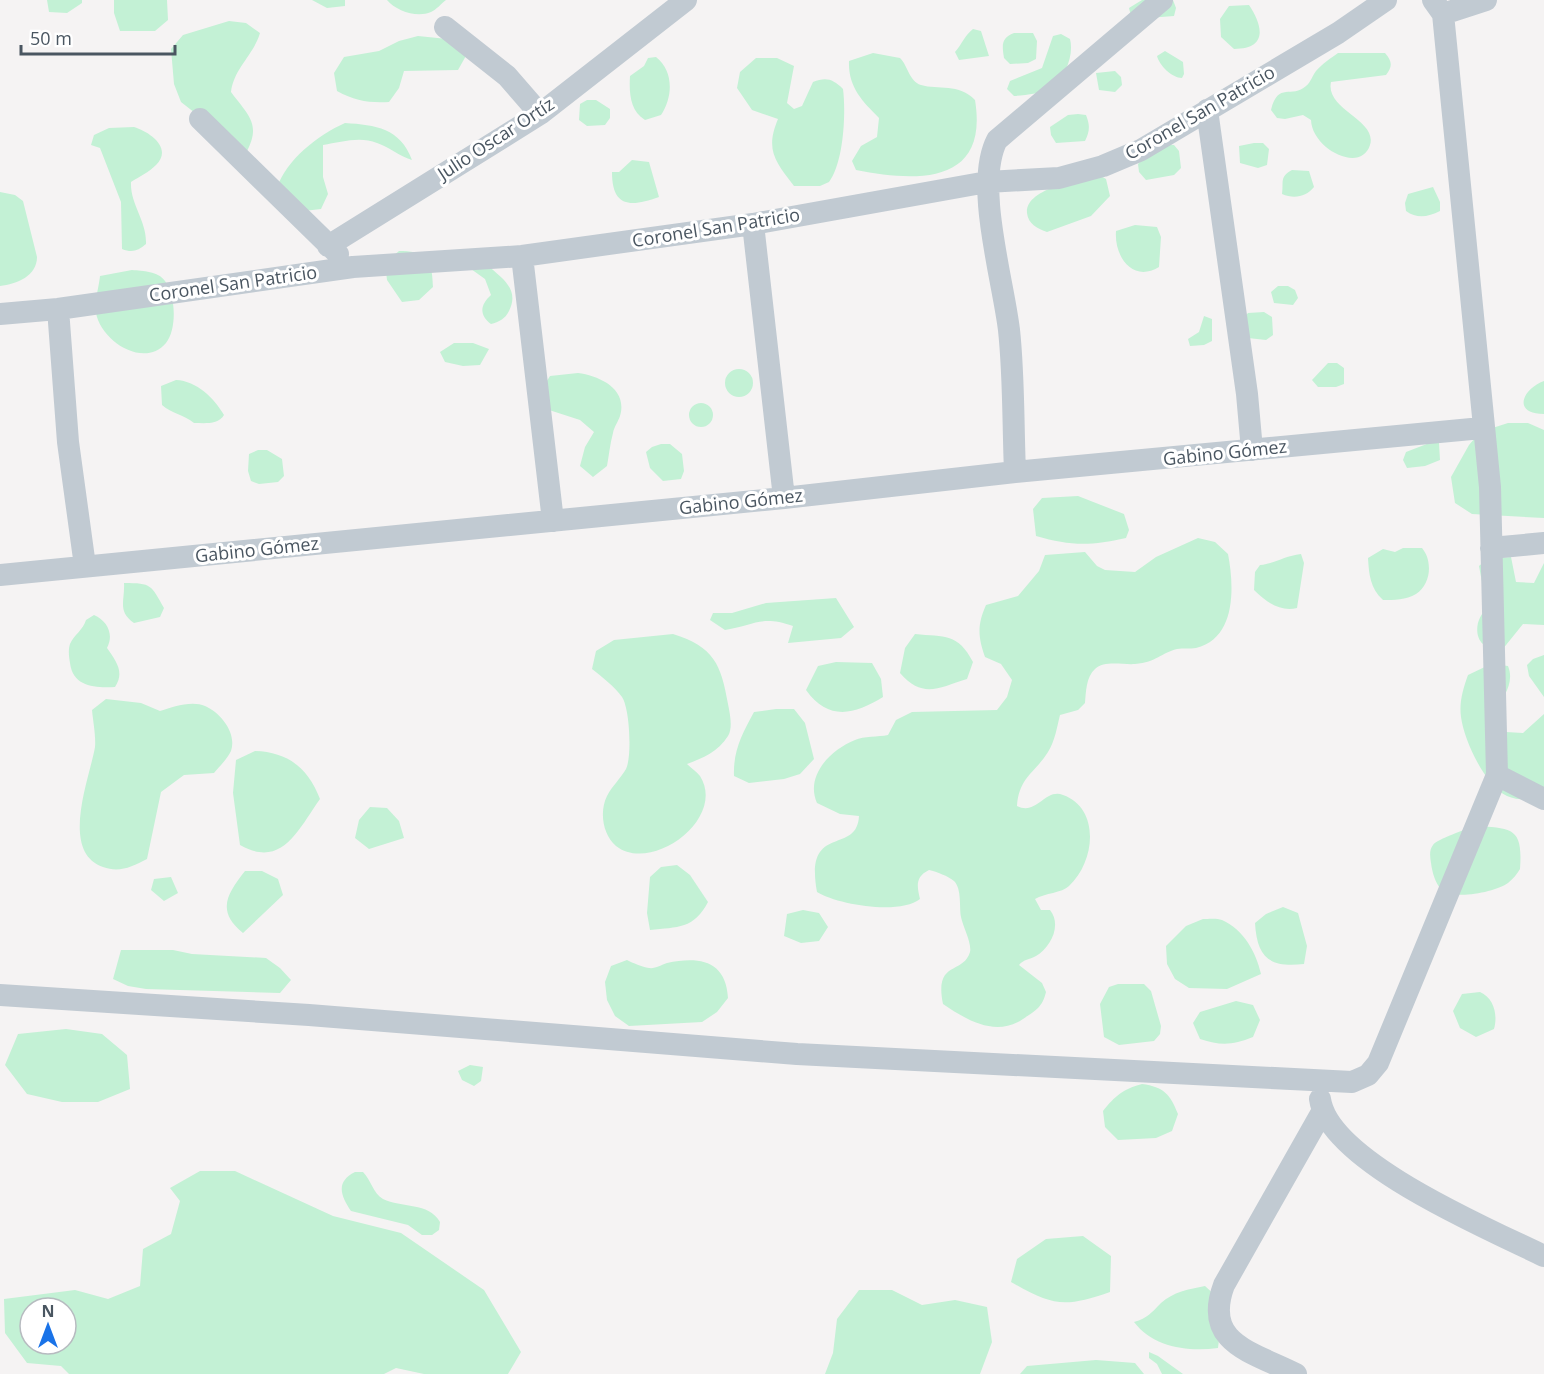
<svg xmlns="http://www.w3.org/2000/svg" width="1544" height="1374" viewBox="0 0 1544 1374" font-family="'Open Sans',sans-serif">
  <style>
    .green { fill: #c3f1d5; fill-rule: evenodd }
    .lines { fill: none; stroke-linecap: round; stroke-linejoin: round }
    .street { stroke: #c1cad2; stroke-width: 22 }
    .labels { text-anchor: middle; stroke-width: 6; stroke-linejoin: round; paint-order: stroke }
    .street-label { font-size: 18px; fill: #4a5661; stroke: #fff }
  </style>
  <rect width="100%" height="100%" fill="#f5f3f3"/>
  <!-- green -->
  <path class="green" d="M47,0H82V3L67,13L49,12Z
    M114,0H167L168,20L155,31H120L114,13Z
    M312,0H345V6L327,8Z
    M387,0H446C442,3 436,10 431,12C417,18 396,11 387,0Z
    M1142,0H1173L1176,8L1174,16L1148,18L1131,16L1129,8Z
    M1249,5C1263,26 1268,49 1234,49L1221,37L1220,19L1229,6Z
    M229,21L246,23L260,33C253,56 234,68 231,92C248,115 262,124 246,153L181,102L174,84L171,49L183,35Z
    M973,29L981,31L989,56L959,60L955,52C962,44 965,35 973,29Z
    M1014,33H1033L1037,41L1036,59L1028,63L1010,64L1004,58C1002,45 1001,38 1014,33Z
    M1061,34L1070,39C1074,54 1066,77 1052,87C1042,94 1026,95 1014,96L1007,89L1010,81L1042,68L1053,36Z
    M418,36L457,40L467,54L458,70L404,71L399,88L389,102C369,103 355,101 337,91L334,73L344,57L379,51L399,41Z
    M1165,51L1183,62L1184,74L1182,78C1172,78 1159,65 1157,56Z
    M873,53L900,58C908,66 909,81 921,85C938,90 959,83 975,100C989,185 917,182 856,170L852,161L861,146L877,137L879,118C862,101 848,87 849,61Z
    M1338,53H1385C1392,61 1393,66 1386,75L1331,82C1325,110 1378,120 1370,145C1361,174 1312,149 1311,120L1303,115L1285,119L1277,118L1271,110C1278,81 1292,99 1306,86C1311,82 1312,76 1316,71C1322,64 1331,58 1338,53Z
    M656,57C674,71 673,97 661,115L645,120C630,111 629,93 630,76L644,66L648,58Z
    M756,58H777L794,66L787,103L794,109L802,106L813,82C826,77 833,79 843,89C846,112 844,162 829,182L820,186H794C775,161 765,150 778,119L752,110L737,88L740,72Z
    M1115,71L1121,77L1122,85L1115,92L1099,90L1096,73Z
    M587,100H596L610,109V118L605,125L587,126L579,120L580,104Z
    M1078,114L1086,115C1090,125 1090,131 1085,141L1056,143L1051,135L1050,127L1068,115Z
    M345,123C376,125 400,128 412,160C399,156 389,147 377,143C360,136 341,142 323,145V177L328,194L321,209L304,211L277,188C286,160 318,135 345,123Z
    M134,127C150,132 173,148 156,165C149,172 139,177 131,182C130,204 147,221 146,244C138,251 132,253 122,249L121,202L100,148L91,145L94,135L109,128Z
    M1254,143H1263L1269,149L1267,165L1258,168L1240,163L1239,146Z
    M1156,144L1174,145L1179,151L1181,168L1174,175L1146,180L1139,172L1138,164Z
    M632,160L649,162L659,197C631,207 612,208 612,172H619Z
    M1292,170L1309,171L1314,187C1306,197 1294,199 1282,194C1284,182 1279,177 1292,170Z
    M1099,175L1106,179L1110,196L1091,216L1047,232C1038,229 1028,224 1027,213C1025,188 1081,180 1099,175Z
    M1433,187L1440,202V211C1428,217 1417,219 1406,211L1405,203L1408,194Z
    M0,192L15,195L23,201L37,257C37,276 17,284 0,286Z
    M1135,225L1157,227L1161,237L1159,267C1133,283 1114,257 1116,231Z
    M399,251C428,251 432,259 433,287L419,300L402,302L387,280L385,263Z
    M487,265C502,278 520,289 509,311C505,319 499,322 491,324C479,315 480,305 491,295L485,279L471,269Z
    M132,270C143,271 158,271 165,281C176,296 177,329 166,343C144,369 101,341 96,313C94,302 99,287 100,276Z
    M1278,286H1288L1295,290L1298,298L1293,305L1274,303L1271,292Z
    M1264,312L1272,317L1273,335L1266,340L1248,338L1239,324L1248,313Z
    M1204,316L1212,319V341L1204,345L1190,346L1188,339L1199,332Z
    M454,343H473L489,349L480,365L463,366L445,362L440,352Z
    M1328,363H1337L1344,368V384L1336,387H1318L1312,380Z
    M725 383a14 14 0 1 1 28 0a14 14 0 1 1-28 0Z
    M578,373C600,376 628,389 620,416C618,422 614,427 613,433C610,444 609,455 607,466L593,477L580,466L585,447L594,432L580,420L546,409L540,392L550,376Z
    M176,380C197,381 214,398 224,415C218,425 205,423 194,423C183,414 172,414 162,405L161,386Z
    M1544,381V414C1512,414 1522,389 1544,381Z
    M689 415a12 12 0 1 1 24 0a12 12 0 1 1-24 0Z
    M1508,423H1528L1544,430V518L1472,514L1455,503L1451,477L1469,445L1480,432Z
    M1432,442L1439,443L1440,460L1425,466L1407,468L1403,460L1406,452Z
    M661,444H670L682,454L684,471L681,479L663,481L650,468L646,452L652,447Z
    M258,450H267L282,459L284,476L278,482L259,484L251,481L248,471L249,454Z
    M1078,496L1124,514L1129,530L1126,538C1091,546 1070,546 1036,536L1033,509L1042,498Z
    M1198,538L1215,542L1228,554C1234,585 1237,638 1196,648C1190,649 1183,648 1177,649C1161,653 1157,662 1135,664C1123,665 1104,660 1095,669C1086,677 1086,692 1085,703L1078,710L1060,715C1057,727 1055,741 1048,752C1035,773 1019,777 1017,806C1037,816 1045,788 1063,795C1100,808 1096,861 1069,886C1062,893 1045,893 1035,899L1041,910H1050C1062,925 1051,947 1036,956C1029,960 1024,959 1019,965L1042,983L1046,992C1042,1008 1036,1010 1023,1019C996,1037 968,1021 943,1004C934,960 963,975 970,952C972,943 963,927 961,917C959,907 962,889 954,881C948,876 937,872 929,870C915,877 917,886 920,899C900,915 838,905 817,892C804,822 857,856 859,816L840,814L817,803C805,776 830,750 855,740C864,736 878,737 888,735L896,720L912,712L997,710L1007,697L1012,680L1001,664L985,657C978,637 977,625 986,605L1018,596L1039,571L1045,555L1085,552L1097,566L1105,570L1135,572L1156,557Z
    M1403,548H1422C1433,561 1431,584 1416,594C1406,600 1394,600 1383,600C1370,588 1369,574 1368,558L1383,549L1395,552Z
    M1301,554L1304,563L1297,608C1280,612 1266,602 1254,590L1255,572L1260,565C1274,564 1284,556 1301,554Z
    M1511,557L1516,582L1534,583L1544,563V625L1523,624L1502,650C1496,649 1488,648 1483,644C1473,635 1477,616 1487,609L1479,566L1487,559Z
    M124,583C152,583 151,585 164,608L160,617L134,623C117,611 125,601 124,583Z
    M836,598L854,627L841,638L788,643L793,626C761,615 755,625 725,630L710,620L713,613H732L766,603Z
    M94,615C108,621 114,635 107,648C116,661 125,672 115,687C95,688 73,687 70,663C69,657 68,650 70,644C74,635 83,630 86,620Z
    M673,634C714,647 721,664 728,704C730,714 733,728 728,736C718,752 703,758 687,764C691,768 697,772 700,776C727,819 651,874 616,846C603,835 599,812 607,796C612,786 621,778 626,769C632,757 630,709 622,697C615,687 602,677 592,669L596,651L614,640Z
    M915,634C945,637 958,633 973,662L967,679C938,688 923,699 900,673L905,648Z
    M1544,655V697L1529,676L1527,665L1533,659Z
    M836,662L872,663L881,679L883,697C854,715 828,721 806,690L818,666Z
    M1491,664L1508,666C1515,683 1503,697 1495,713L1506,732L1523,733L1544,714V800C1533,799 1517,801 1507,796C1485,786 1464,740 1461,717C1459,702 1463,689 1468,675Z
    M106,699L141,703L160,711C172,707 192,700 205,706C221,713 237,733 231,751C228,758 219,767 214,773L184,775L161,792L147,859C132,867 119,873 103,867C59,852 90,777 95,747C96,736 93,721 92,710Z
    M776,709H794L805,723L814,759L800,774L784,779L749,783L734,776C733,751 742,734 754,712Z
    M255,751C288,752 308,768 320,799C298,830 282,869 240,845L233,793L236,760Z
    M370,807L387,808L399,821L404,838L369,849L355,838L359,820Z
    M1475,826C1513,828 1523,828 1520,869C1517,874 1513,879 1508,883C1496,892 1452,901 1441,889C1435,883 1432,871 1431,863C1430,857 1429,850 1433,845C1437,839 1467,829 1475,826Z
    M677,865L690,875L708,902C694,929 678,927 650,930L647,913L650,877L661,867Z
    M245,871H262L278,879L283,895L243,933C216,911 227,894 245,871Z
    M171,877L178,893L164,901L151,890L154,879Z
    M1283,907L1298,913L1307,946L1304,964C1270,968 1257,958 1255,923L1266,914Z
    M803,910L819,913L828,927L819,941L801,943L784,936L787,914Z
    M1203,919C1208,919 1217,918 1222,920C1244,930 1256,952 1261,974L1227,989L1189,988L1175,979L1167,964L1166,946L1186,926Z
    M121,950H173L192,954L266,958L280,968L291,980L280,993L146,989L128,986L113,979Z
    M627,960C633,963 642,967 649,968C655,969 661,965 667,963C700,956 726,961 728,998L717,1012L702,1022L629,1026L615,1016L607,1000L605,982L611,966Z
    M1118,984H1144L1151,991L1161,1026L1160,1034L1154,1041L1119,1045L1104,1037L1100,1004L1109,987Z
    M1480,992C1494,998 1498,1015 1494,1029L1476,1037L1460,1028L1453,1011L1462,994Z
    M1236,1001L1253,1005L1260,1020L1253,1037C1233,1045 1221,1046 1200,1039L1193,1023L1200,1012Z
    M66,1029L102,1034L127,1055L130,1089L98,1102H62L27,1094L5,1065L18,1034Z
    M470,1065L483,1067L481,1081L474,1086L462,1080L458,1071Z
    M1142,1084C1164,1087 1170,1094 1178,1114L1172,1131L1156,1138L1118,1140L1105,1127L1103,1111C1115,1096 1123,1089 1142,1084Z
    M200,1171H235L333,1216L401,1233L484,1290L521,1352L508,1374H424L396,1368L384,1374H69L61,1366L27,1363L5,1333L4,1299L75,1290L108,1299L140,1286L143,1249L171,1234L180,1201L170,1188ZM30,1308H66V1344H30Z
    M355,1172H363C371,1180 373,1193 383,1199C401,1208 429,1202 440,1222L439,1230L432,1235H422L408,1225L351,1211C341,1196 335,1182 355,1172Z
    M1083,1236L1111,1256L1110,1292C1064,1308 1053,1306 1011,1282L1017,1259L1046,1239Z
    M1205,1286L1218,1298L1220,1332L1218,1348C1187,1352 1153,1347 1134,1322C1148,1318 1151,1313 1161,1303C1173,1292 1189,1289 1205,1286Z
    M859,1290H892L922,1305L955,1300L987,1307L992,1342L980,1374H825L833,1353L837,1319Z
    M1149,1352L1158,1356L1183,1374H1162L1157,1364L1149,1358Z
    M1096,1360L1135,1363L1144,1374H1020L1027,1366Z"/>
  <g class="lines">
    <!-- street -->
    <path class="street" d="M1443,14L1486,0
      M445,27L507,76L540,114
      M1207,110L1247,394L1252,450
      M200,119L338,254
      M753,224L784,498
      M328,246L540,114L686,0
      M522,256L553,521
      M58,309L68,442L85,566
      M0,314L58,309L353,267L522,256L753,224L987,182L1059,178L1103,166L1141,150L1338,33L1386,0
      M1015,472C1013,425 1014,376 1009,330C1003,279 974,184 997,140L1162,0
      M1491,548L1544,543
      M0,575L784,498L1015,472L1482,428
      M1497,775L1544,799
      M0,995L309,1015L797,1054L1352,1082L1368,1075L1378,1063L1497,775L1490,487L1443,14L1433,0
      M1320,1099C1329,1162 1491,1230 1544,1256
      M1296,1374C1253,1352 1202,1344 1224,1285L1322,1112"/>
  </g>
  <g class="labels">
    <!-- street labels -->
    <g class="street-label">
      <text transform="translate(1200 113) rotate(-30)" y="6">Coronel San Patricio</text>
      <text transform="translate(496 139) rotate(-33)" y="6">Julio Oscar Ortíz</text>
      <text transform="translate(716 228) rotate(-9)" y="6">Coronel San Patricio</text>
      <text transform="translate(233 284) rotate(-8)" y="6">Coronel San Patricio</text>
      <text transform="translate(1225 453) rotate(-6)" y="6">Gabino Gómez</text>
      <text transform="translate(741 502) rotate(-6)" y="6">Gabino Gómez</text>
      <text transform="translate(257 550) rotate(-6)" y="6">Gabino Gómez</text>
    </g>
  </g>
  <!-- north arrow -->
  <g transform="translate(48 1326)"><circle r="28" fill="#ffffff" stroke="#b7bbc0" stroke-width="1.5"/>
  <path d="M0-4.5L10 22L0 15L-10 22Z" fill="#1a73e8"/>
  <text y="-9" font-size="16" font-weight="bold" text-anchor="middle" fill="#4a5661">N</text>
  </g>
  <!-- scale -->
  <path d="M21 45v9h154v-9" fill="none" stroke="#4a5661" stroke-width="3"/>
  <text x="30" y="45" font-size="18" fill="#4a5661" stroke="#ffffff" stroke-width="4.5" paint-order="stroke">50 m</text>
</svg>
